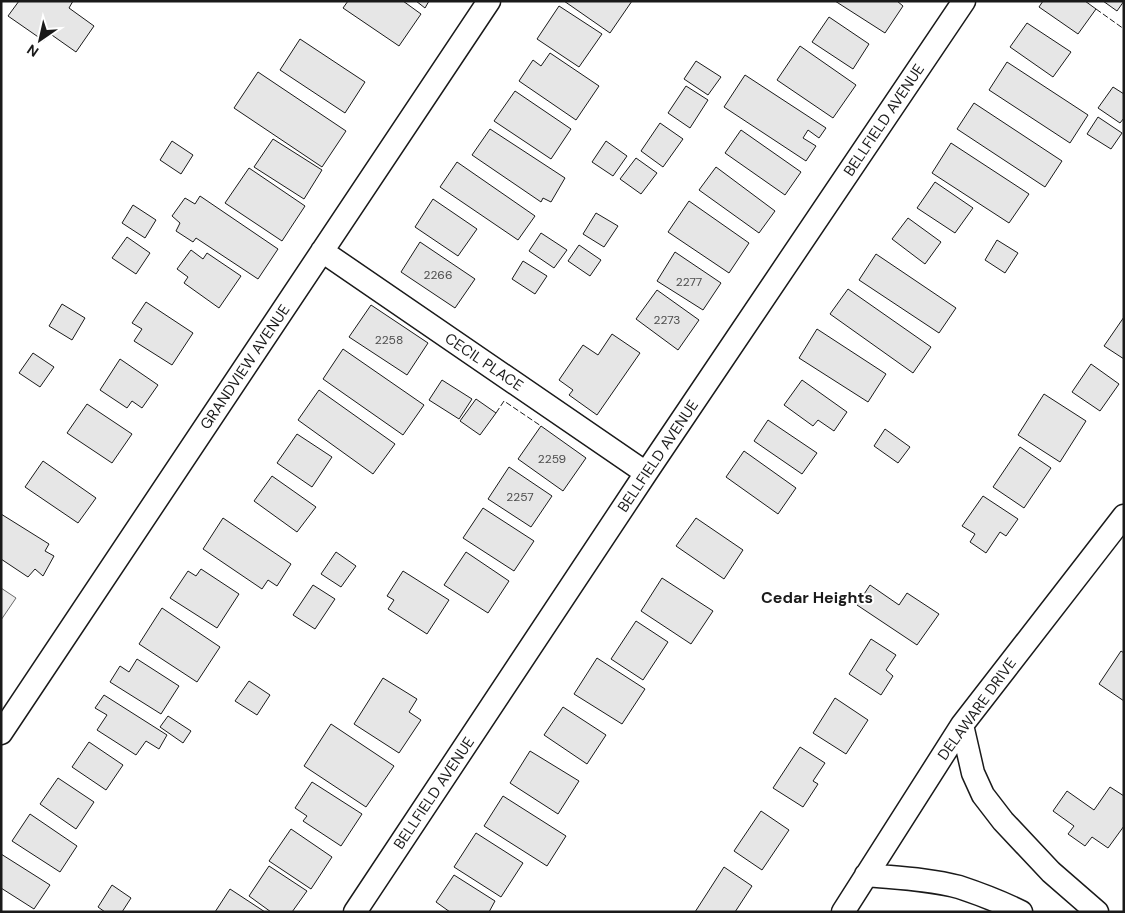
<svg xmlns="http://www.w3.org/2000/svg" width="1125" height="913" viewBox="0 0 1125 913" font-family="'DM Sans',sans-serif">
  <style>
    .parking { fill: #ededed; stroke: #6a6a6a }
    .building { fill: #e6e6e6; stroke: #1a1a1a }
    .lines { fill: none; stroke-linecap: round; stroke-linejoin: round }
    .street-casing { stroke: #1a1a1a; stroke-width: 25 }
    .street { stroke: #fff; stroke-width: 22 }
    .fence { stroke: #1a1a1a; stroke-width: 1; stroke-dasharray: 6 2.5; stroke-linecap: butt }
    .labels { text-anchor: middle; stroke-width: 4; stroke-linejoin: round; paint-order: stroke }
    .number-label { font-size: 12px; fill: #4d4d4d }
    .street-label { font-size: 15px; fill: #1a1a1a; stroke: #fff }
    .neighbourhood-label { font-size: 16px; font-weight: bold; fill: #1a1a1a; stroke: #fff }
  </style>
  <rect width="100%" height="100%" fill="#fff"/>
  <!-- parking -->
  <path class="parking" d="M1,588L16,598L1,620Z"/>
  <!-- building -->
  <path class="building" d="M19,1H73L69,8L94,26L76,52L49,33L44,41L8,16Z
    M348,1H403L421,14L399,46L343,8Z
    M416,1H429L425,8Z
    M564,1H632L610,33Z
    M835,1H897L903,6L885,33Z
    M1043,1H1085L1096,9L1078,34L1039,7Z
    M1103,1H1124L1117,11Z
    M559,6L602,34L579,67L537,39Z
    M829,17L869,44L853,69L812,42Z
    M1027,23L1071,52L1053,77L1010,47Z
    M300,39L365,82L345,113L280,70Z
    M800,46L856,85L833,118L777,80Z
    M550,53L599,86L576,120L519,81L533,60L541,66Z
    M696,61L721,77L708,95L684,79Z
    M1007,62L1088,115L1070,143L989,90Z
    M258,72L346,131L322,167L234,108Z
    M745,75L826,128L819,138L808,130L803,138L816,146L806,161L724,107Z
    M686,86L708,100L690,128L668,113Z
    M1113,87L1124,94V118L1120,123L1098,108Z
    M515,91L571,129L551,159L494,121Z
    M974,103L1062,161L1045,187L957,129Z
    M1098,117L1122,133L1111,149L1087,134Z
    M660,123L683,139L663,167L641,151Z
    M490,129L565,178L551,202L543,198L541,202L472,155Z
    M741,130L801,172L785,195L725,153Z
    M273,139L322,170L304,199L254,167Z
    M172,141L193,155L181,174L160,160Z
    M606,141L627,156L613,176L592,162Z
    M951,143L1029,194L1009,223L932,173Z
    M636,158L657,173L641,194L620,179Z
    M457,162L535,216L518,240L440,187Z
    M716,167L775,211L759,233L699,190Z
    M249,168L305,206L282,241L225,203Z
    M935,182L973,208L955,233L917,208Z
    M200,196L278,249L258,279L196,238L193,242L176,231L180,223L172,216L185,198L195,204Z
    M433,199L477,229L458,256L415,227Z
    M689,201L749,243L729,273L668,232Z
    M133,205L156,220L145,238L122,223Z
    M596,213L618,226L604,247L583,234Z
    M908,218L941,242L925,264L892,239Z
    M541,233L567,250L554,268L529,251Z
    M127,237L150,253L136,274L112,258Z
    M997,240L1018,253L1005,273L985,260Z
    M420,242L475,279L455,308L401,272Z
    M579,245L601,260L590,276L568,261Z
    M191,250L203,259L207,253L241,276L219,308L184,283L188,277L177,269Z
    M675,252L721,283L703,310L657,281Z
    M876,254L956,308L939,333L859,280Z
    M523,261L547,276L535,294L512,279Z
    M848,289L931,347L913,373L830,314Z
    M657,290L699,320L678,350L636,319Z
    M146,302L193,333L172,365L134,341L142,329L132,323Z
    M62,304L85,318L72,340L49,326Z
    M371,305L428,343L407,375L349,337Z
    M1124,317V359L1104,346Z
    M817,329L886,374L868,402L799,358Z
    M612,334L640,353L597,415L569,395L573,390L559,380L583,345L598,355Z
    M343,349L424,405L403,435L323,379Z
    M33,353L54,367L40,387L19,373Z
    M120,359L158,385L142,408L132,401L127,408L100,390Z
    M1091,364L1119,384L1100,411L1072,392Z
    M442,380L472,399L459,419L429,400Z
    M802,380L847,412L834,431L818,420L813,426L784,405Z
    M319,390L395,444L373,474L298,420Z
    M1044,394L1086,421L1060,462L1018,435Z
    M476,399L496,413L480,435L460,421Z
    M87,404L132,434L112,463L67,433Z
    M768,420L817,453L802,474L754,441Z
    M541,426L586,458L563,491L518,459Z
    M885,429L910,447L898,463L874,446Z
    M297,434L332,457L312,487L277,463Z
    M1020,447L1051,468L1024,508L993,487Z
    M744,451L796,488L778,514L726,477Z
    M43,461L96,498L78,523L25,487Z
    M509,467L552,496L531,527L488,499Z
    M272,476L316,507L297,532L254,501Z
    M983,496L1018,519L1006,536L1000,532L986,553L970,542L975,534L962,526Z
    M483,508L534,541L514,571L463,538Z
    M1,514L49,544L45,551L54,556L43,576L35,569L28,577L1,559Z
    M223,518L291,564L277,586L268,580L262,589L203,549Z
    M696,518L743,550L724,579L676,546Z
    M336,552L356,566L341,587L321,574Z
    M466,552L509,581L488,613L444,585Z
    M201,569L239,594L217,628L170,598L188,571L196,576Z
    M403,571L449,600L427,634L388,609L394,600L387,596Z
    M662,578L713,611L691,644L641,611Z
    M313,585L335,599L315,629L293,615Z
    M870,585L899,605L907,593L939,614L917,645L857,605Z
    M162,608L220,647L197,682L139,644Z
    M636,621L668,642L643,680L611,659Z
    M871,639L896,655L886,670L893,676L881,695L849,674Z
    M1121,651L1124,653V701L1099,684Z
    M597,658L645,689L622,724L574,694Z
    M137,659L179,686L161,714L110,682L120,666L129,672Z
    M383,678L417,699L409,712L421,720L399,753L354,724Z
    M249,681L270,695L257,715L235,701Z
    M104,695L167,735L159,749L146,741L136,755L97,730L107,715L95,708Z
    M835,698L868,720L846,754L813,733Z
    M563,707L606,735L587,764L544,735Z
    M168,716L191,731L183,743L160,727Z
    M331,724L394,766L366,807L304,766Z
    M89,742L123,765L106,790L72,767Z
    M800,747L825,763L813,781L818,784L803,807L773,788Z
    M530,751L579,781L558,814L510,783Z
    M58,778L94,802L76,829L40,804Z
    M312,782L362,814L341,846L303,821L307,816L295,808Z
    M1110,787L1124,796V826L1108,848L1092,837L1085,846L1068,834L1074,826L1053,811L1067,791L1094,810Z
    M503,796L566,836L547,866L484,826Z
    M761,811L789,830L762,870L734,851Z
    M30,814L77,846L60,872L12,841Z
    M291,829L332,857L311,889L269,861Z
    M476,833L523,863L501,897L454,867Z
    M1,854L50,885L34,909L1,888Z
    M269,866L307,891L292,912H271L249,896Z
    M724,867L752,886L735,912H695Z
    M454,875L495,901L489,912H450L436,902Z
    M112,885L131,898L122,912H105L98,907Z
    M230,889L265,912H215Z"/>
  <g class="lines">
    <!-- street casing -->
    <g class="street-casing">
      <path id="street" d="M322,251L646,473
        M962,725L973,773L983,795L1003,821L1051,872L1097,912
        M1,733L489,1
        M866,875C897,878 929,879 959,887C980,894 1001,902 1021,912
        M355,912L646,473L964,1
        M843,912L962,725L1124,516"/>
    </g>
    <!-- street -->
    <use href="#street" class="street"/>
    <!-- fence -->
    <path class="fence" d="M1096,9L1124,29
      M496,413L504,401L541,426"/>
  </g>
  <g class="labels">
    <!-- number labels -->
    <g class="number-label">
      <text x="438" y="279">2266</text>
      <text x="689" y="286">2277</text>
      <text x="667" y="324">2273</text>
      <text x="389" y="344">2258</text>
      <text x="552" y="463">2259</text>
      <text x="520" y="501">2257</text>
    </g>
    <!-- street labels -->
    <g class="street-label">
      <text transform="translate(884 120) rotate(-56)" y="5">BELLFIELD AVENUE</text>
      <text transform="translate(484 362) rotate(34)" y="5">CECIL PLACE</text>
      <text transform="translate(245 367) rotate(-56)" y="5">GRANDVIEW AVENUE</text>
      <text transform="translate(658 456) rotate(-56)" y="5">BELLFIELD AVENUE</text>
      <text transform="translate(977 709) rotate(-54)" y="5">DELAWARE DRIVE</text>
      <text transform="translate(434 793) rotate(-56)" y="5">BELLFIELD AVENUE</text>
    </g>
    <!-- neighbourhood labels -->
    <g class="neighbourhood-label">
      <text x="817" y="603">Cedar Heights</text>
    </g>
  </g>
  <!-- border -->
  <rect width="1125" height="913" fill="none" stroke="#1a1a1a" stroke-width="5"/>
  <!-- north arrow -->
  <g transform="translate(40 40) rotate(214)" stroke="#ffffff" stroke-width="4" paint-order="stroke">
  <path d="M0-4L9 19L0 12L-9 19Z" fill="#1a1a1a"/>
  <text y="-8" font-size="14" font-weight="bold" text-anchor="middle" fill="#1a1a1a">N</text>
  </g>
</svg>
